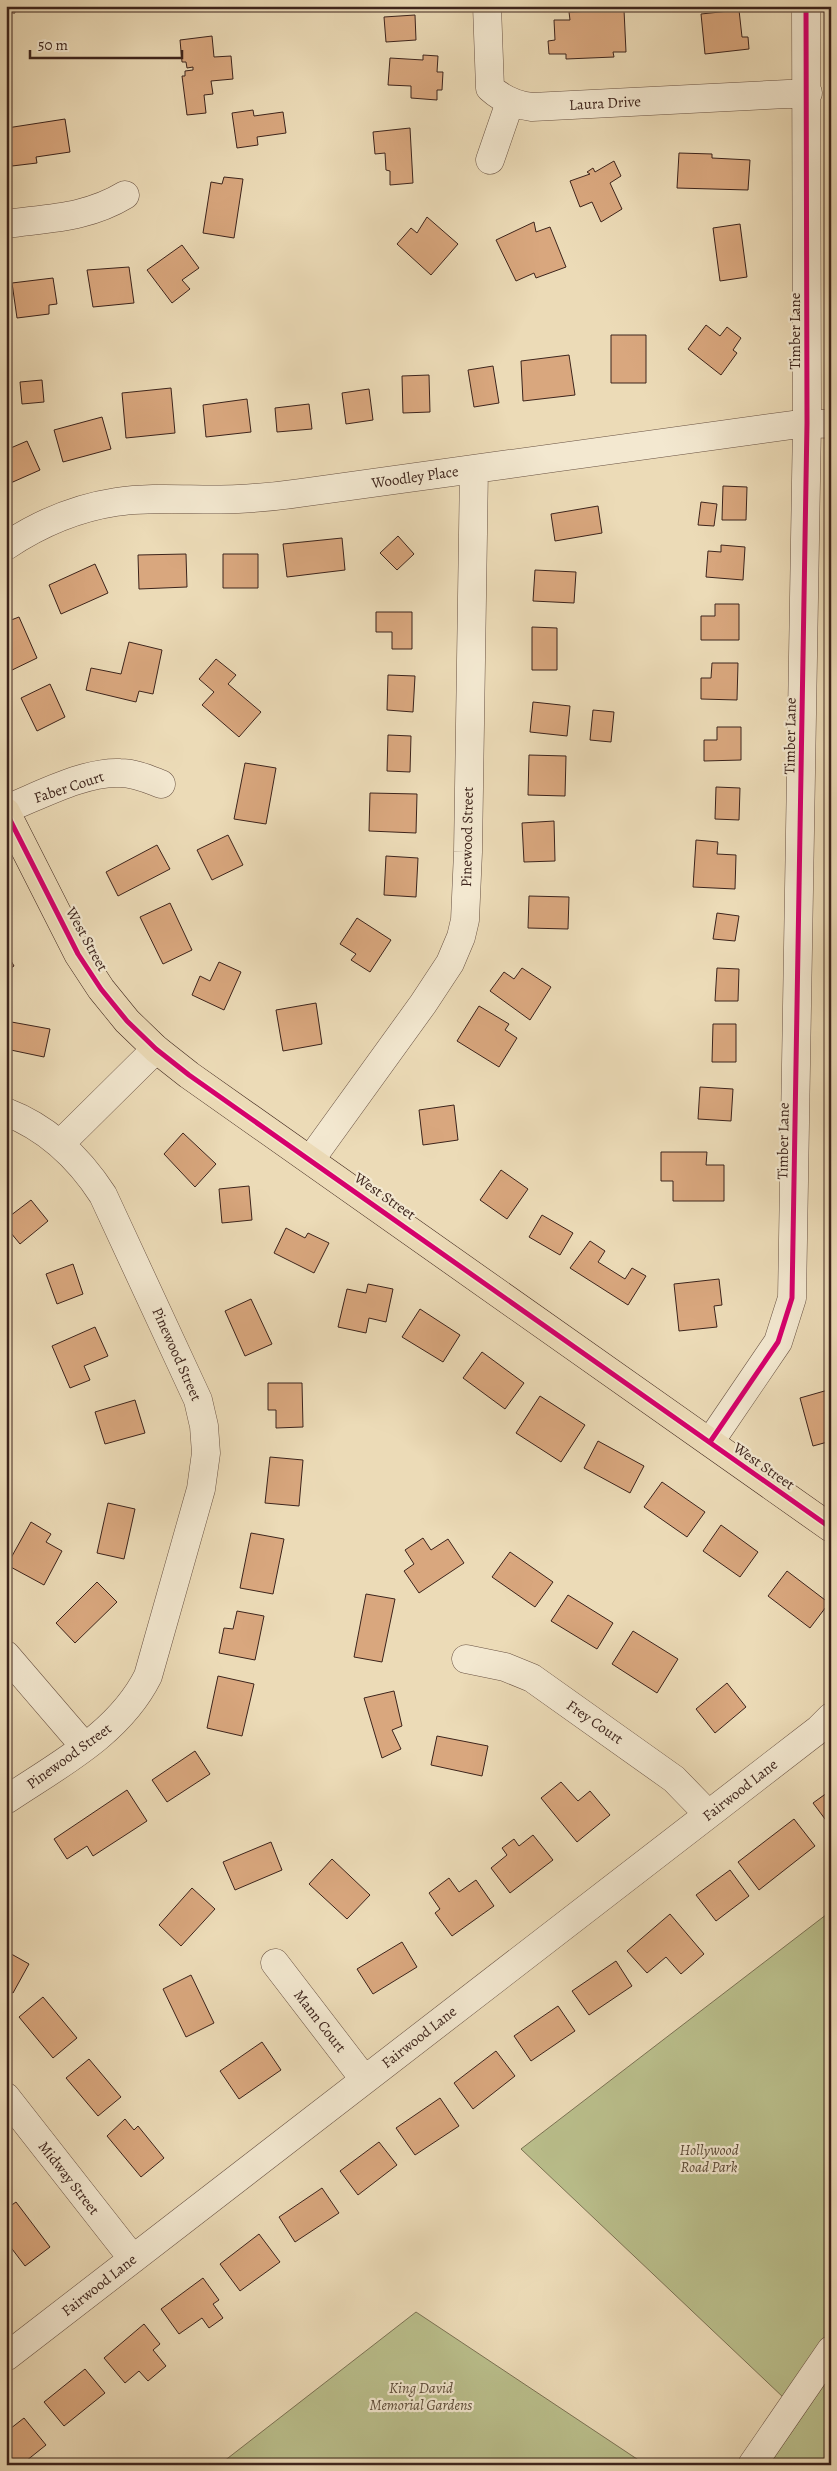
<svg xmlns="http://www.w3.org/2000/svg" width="837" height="2471" viewBox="0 0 837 2471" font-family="Alegreya,serif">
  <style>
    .green { fill: #babf8c; stroke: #7c7254 }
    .building { fill: #d9a77e; stroke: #3d241c }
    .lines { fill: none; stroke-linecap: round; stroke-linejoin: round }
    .minor-casing { stroke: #695243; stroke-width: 29 }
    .major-casing { stroke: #3d241c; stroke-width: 29 }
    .minor { stroke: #f3e8d0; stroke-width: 28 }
    .major { stroke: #ecdbb7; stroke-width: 28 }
    .cycleway-casing { stroke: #f3e8d0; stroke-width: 8 }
    .cycleway { stroke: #d6006c; stroke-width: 5 }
    .labels { text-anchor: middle; stroke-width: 4.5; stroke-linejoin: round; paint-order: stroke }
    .street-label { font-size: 15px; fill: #3d241c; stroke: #f3e8d0 }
    .park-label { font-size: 15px; font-style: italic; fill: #5c4b38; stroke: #f3e8d0 }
  </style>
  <rect width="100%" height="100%" fill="#ecdbb7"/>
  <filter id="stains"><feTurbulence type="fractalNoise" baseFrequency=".004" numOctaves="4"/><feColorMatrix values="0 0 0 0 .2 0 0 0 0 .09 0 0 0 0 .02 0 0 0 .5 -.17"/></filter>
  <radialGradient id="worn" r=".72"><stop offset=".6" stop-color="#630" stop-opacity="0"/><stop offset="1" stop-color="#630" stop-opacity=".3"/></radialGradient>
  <!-- green -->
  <path class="green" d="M831,1911V2333L785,2399L521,2149Z
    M416,2312L646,2465H219Z
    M831,2375V2465H769Z"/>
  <!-- building -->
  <path class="building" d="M6,6H15V13H6Z
    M624,10L626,52H613L614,57L566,59V54H549L548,41L555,40L554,20H570L569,12Z
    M739,10L742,37H748L749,49L705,54L701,14Z
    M415,15L416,40L386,42L384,17Z
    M212,36L214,57L231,56L233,79L211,81L213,94L204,95L206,113L187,115L182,76H185V71L193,70V67L187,68L186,62H182L180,40Z
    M423,55L438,56L437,72H443L442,90H437V100L411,98V86L388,85L390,58L423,60Z
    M253,110L254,116L283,112L286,133L257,137L258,145L237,148L232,113Z
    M65,119L70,152L36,157L37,163L12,166L7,128Z
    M410,128L413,183L390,185V171L386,170L385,153L375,154L373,132Z
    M679,153L712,154V158L750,160L748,190L677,188Z
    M614,161L621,176L610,183L622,209L601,222L592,202L580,207L570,181L590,174L587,172L593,168L595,172Z
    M224,177L243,179L234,238L203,233L211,182L222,184Z
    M427,217L458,244L431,275L397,244L411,228L417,233Z
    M534,222L536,232L550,227L566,267L536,278L534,273L516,281L496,240Z
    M740,224L747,277L720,281L713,228Z
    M182,245L199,268L182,280L190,289L172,303L147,270Z
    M129,267L134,303L93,307L87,270Z
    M53,278L57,304L49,305V314L17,318L12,283Z
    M706,325L720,336L727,327L741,338L733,350L737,353L721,375L688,349Z
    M611,335H646V383H611Z
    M569,355L575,395L523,401L521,361Z
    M493,366L499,403L474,407L468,370Z
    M429,375L430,412L403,413L402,376Z
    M42,380L44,402L22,404L20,382Z
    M171,388L175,433L126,438L122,393Z
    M369,389L373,420L346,424L342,393Z
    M247,399L251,432L206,437L203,405Z
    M309,404L312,429L277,432L275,408Z
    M102,417L111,449L63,462L54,430Z
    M27,441L40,470L6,485V450Z
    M723,486L747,487L746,520H722Z
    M701,502L717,504L714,526L698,525Z
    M598,506L602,533L555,541L551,514Z
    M398,536L414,554L397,570L380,553Z
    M342,538L345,570L287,577L283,544Z
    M721,545L745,547L743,580L706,577L708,551L721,552Z
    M186,554L187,587L139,589L138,555Z
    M223,554H258V588H223Z
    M95,564L108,593L61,614L49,585Z
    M535,570L576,572L574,603L533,601Z
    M715,604H739V640H701V616H715Z
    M376,612H412V649H392V632H376Z
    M19,617L37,658L8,672L6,667V622Z
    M532,627L557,628V670H532Z
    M129,642L162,650L153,694L139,691L136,702L86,690L91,668L121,674Z
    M216,659L236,675L228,684L261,712L239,737L202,705L214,692L199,679Z
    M712,663H738L737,700L701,699V678H711Z
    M388,675L415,676L413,712L387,710Z
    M50,684L65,717L37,731L21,698Z
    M533,702L570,706L567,736L530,732Z
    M593,710L614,712L611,742L590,740Z
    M717,727H741V760L704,761V740H717Z
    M388,735L411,736L410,772L387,771Z
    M529,755L566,756L565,796L528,795Z
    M245,763L276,768L266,824L234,819Z
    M716,787L740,788L739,820L715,819Z
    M370,793L417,794L416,833L369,831Z
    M554,821L555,861L524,862L522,823Z
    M228,835L243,865L212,880L197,850Z
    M696,840L718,842L717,854L736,855L735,889L693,887Z
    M157,845L170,869L118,896L106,872Z
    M386,856L418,858L416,897L384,895Z
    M529,896L569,897L568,929L528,928Z
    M170,903L192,950L163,964L140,917Z
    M717,913L739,916L735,941L713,939Z
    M357,918L391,940L370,972L351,960L356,954L340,944Z
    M6,952L14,966L6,971Z
    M219,962L241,972L224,1010L192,995L200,976L210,981Z
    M522,968L551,987L530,1020L490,991L504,972L514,979Z
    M717,968L739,969L738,1001H715Z
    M316,1003L322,1044L283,1051L276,1010Z
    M479,1006L509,1024L505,1030L517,1038L499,1067L457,1041Z
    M6,1021L50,1029L44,1057L6,1049Z
    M713,1024H736V1062H712Z
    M700,1087L733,1089L731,1121L698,1119Z
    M454,1105L458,1140L423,1145L419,1110Z
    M183,1133L216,1164L195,1187L164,1154Z
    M661,1152H707L706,1165H724V1201H673V1181H661Z
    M501,1170L528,1189L507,1219L480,1200Z
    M249,1186L252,1220L222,1223L219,1189Z
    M31,1200L48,1221L20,1244L6,1227V1219Z
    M542,1215L573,1233L560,1255L529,1237Z
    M286,1228L305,1238L308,1233L329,1243L314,1273L274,1253Z
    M590,1241L605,1251L598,1262L625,1279L632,1268L646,1276L628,1305L570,1268Z
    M73,1264L83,1294L57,1304L46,1274Z
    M719,1279L722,1305L714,1306L717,1327L679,1331L674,1284Z
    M368,1284L393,1289L386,1322L369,1318L366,1333L338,1327L347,1289L366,1293Z
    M251,1299L272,1344L245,1356L225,1311Z
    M420,1309L460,1335L443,1362L402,1337Z
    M95,1327L108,1356L84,1366L90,1380L70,1388L52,1346Z
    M482,1352L524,1383L505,1409L463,1378Z
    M268,1383H302L303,1427L276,1428V1410H268Z
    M828,1390L831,1402V1441L813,1446L800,1398Z
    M540,1396L585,1425L561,1462L516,1433Z
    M135,1400L145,1433L105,1444L95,1412Z
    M598,1441L644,1466L630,1493L584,1468Z
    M270,1457L303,1460L299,1506L265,1503Z
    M662,1482L705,1512L687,1537L644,1507Z
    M108,1503L135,1509L124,1559L97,1553Z
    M31,1522L51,1534L46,1542L62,1551L44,1585L7,1565Z
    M721,1525L758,1552L740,1577L703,1551Z
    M251,1533L284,1539L273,1594L240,1588Z
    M423,1538L431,1550L448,1539L464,1563L419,1593L404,1571L414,1564L405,1550Z
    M510,1552L553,1582L535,1607L492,1577Z
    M787,1571L829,1603L810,1628L768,1596Z
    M97,1582L117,1602L75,1643L56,1623Z
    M366,1594L395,1599L382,1662L354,1657Z
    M568,1595L613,1623L597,1649L551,1621Z
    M237,1611L264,1616L255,1660L219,1653L224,1628L233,1629Z
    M633,1631L678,1659L657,1693L612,1664Z
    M218,1676L254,1684L242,1736L207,1728Z
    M727,1683L746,1707L715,1733L696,1709Z
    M394,1691L402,1726L392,1730L401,1749L382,1758L364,1698Z
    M437,1736L488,1746L482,1776L431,1765Z
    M195,1751L210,1774L167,1802L152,1780Z
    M561,1782L578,1801L590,1791L610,1815L577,1842L541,1798Z
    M127,1790L147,1821L93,1856L87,1846L67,1859L54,1839Z
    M831,1790V1827L813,1803Z
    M794,1819L815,1846L759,1890L738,1862Z
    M533,1835L553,1860L510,1893L491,1868L507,1855L502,1848L514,1839L519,1846Z
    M271,1842L282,1870L235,1890L223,1862Z
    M332,1859L370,1895L347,1919L309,1884Z
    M730,1870L749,1896L716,1921L696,1895Z
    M449,1878L459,1892L476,1880L494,1906L452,1936L435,1913L440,1909L429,1893Z
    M192,1888L215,1909L181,1946L159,1925Z
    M670,1914L704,1954L681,1974L666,1957L647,1973L627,1951Z
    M402,1942L417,1967L373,1994L357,1969Z
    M6,1951L29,1964L13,1993L6,1990Z
    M616,1961L632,1986L589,2015L572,1991Z
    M191,1975L214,2023L186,2037L163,1989Z
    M43,1997L77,2038L53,2058L19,2017Z
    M558,2006L575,2031L531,2061L514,2036Z
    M262,2042L281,2070L239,2099L220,2071Z
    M496,2051L515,2076L473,2109L454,2083Z
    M89,2059L121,2097L98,2116L66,2078Z
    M440,2098L459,2126L415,2155L396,2128Z
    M125,2119L134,2130L138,2126L164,2158L141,2177L107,2136Z
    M379,2142L397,2165L358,2195L340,2171Z
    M322,2188L339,2213L295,2242L279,2217Z
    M16,2202L50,2247L25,2266L6,2241V2209Z
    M259,2234L280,2262L240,2291L220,2264Z
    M203,2278L219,2300L213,2304L223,2318L209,2328L202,2318L179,2334L161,2309Z
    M144,2324L160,2344L153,2350L166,2366L148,2381L139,2371L125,2383L104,2358Z
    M85,2369L105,2393L64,2426L44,2402Z
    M24,2418L46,2445L21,2465H6V2432Z"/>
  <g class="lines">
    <!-- minor casing -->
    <g class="minor-casing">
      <path id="minor" d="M487,6L490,88C502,99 515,105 532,107L808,93
        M490,160L510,102
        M6,224C49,218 87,218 125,195
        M6,546C39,524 76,508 116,502C156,496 197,501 238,499C259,498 279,496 300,493C469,471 638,445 807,423L831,424
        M6,809C39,796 85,771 120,773C135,773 148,779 161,784
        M6,1112C48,1128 79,1158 103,1195L198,1400L204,1426L206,1453L201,1489L148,1676C119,1734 58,1765 6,1800
        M61,1143L156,1049
        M311,1159L423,1004L450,963L461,937L465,920L468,852L474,469
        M710,1442L778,1342L792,1298L807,423L806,6
        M6,1655L85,1747
        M466,1659L505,1667L532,1678L674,1779L708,1814
        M275,1963L364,2079
        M6,2097L133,2259
        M6,2357L819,1729L831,1717
        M752,2465L831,2350"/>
    </g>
    <!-- major casing -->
    <g class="major-casing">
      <path id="major" d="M6,812L78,954L101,989L127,1021L156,1049L189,1075L831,1528"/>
    </g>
    <!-- minor -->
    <use href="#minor" class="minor"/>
    <!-- major -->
    <use href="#major" class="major"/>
    <!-- cycleway casing -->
    <g class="cycleway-casing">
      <path id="cycleway" d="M6,812L78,954L101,989L127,1021L156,1049L189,1075L831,1528
        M710,1442L778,1342L792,1298L807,423L806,6"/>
    </g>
    <!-- cycleway -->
    <use href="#cycleway" class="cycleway"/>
  </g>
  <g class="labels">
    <!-- street labels -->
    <g class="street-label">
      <text transform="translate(605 103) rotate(-3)" y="5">Laura Drive</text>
      <text transform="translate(795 331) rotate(-90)" y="5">Timber Lane</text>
      <text transform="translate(415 477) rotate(-8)" y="5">Woodley Place</text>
      <text transform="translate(790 736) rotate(-89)" y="5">Timber Lane</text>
      <text transform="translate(69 787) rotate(-18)" y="5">Faber Court</text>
      <text transform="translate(467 837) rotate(-89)" y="5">Pinewood Street</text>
      <text transform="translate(87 939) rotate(61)" y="5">West Street</text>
      <text transform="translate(783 1141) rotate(-89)" y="5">Timber Lane</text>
      <text transform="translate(385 1196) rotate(35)" y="5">West Street</text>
      <text transform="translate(177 1354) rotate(66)" y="5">Pinewood Street</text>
      <text transform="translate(764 1466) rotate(35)" y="5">West Street</text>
      <text transform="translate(595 1722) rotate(35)" y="5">Frey Court</text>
      <text transform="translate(69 1756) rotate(-36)" y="5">Pinewood Street</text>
      <text transform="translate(740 1790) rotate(-38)" y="5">Fairwood Lane</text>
      <text transform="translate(320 2021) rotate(52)" y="5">Mann Court</text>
      <text transform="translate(419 2037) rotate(-38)" y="5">Fairwood Lane</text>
      <text transform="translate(69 2178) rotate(52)" y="5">Midway Street</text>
      <text transform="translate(99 2285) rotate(-38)" y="5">Fairwood Lane</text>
    </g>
    <!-- park labels -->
    <g class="park-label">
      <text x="709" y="2155">Hollywood<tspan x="709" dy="17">Road Park</tspan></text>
      <text x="421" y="2393">King David<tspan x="421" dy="17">Memorial Gardens</tspan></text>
    </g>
  </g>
  <!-- margin -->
  <rect width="837" height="2471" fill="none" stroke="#ecdbb7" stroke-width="25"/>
  <rect x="8" y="8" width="822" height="2456" fill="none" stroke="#3d241c" stroke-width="2.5"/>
  <rect x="12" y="12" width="812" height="2446" fill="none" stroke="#3d241c"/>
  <!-- scale -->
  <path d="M30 50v8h152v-8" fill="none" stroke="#3d241c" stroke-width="2.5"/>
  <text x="38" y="50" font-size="15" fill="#3d241c" stroke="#f3e8d0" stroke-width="4" paint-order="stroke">50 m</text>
  <rect width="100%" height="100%" filter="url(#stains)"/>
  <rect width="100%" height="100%" fill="url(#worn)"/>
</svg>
